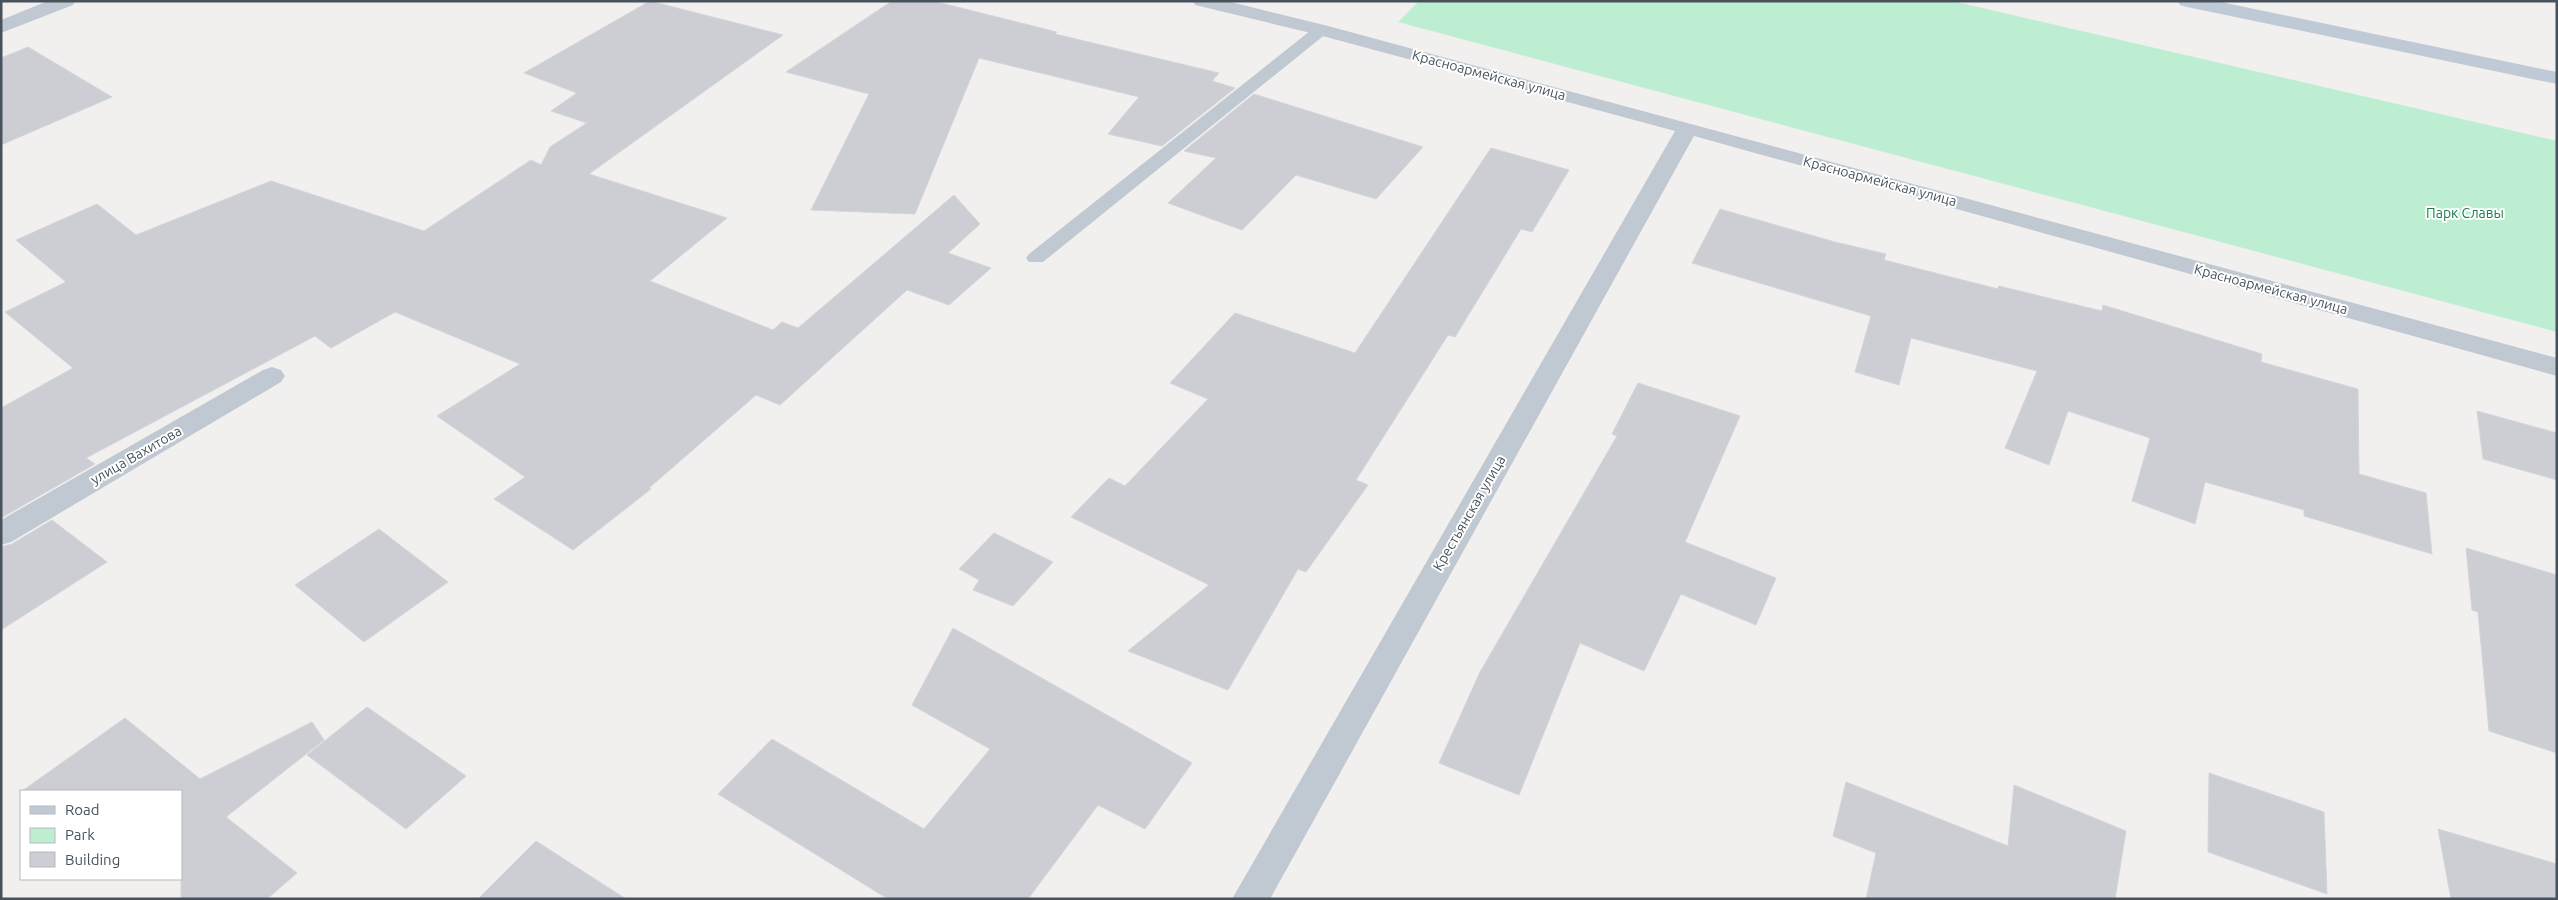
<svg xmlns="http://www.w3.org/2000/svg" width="2558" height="900" viewBox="0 0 2558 900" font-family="Ubuntu,sans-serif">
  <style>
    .green { fill: #beeed2 }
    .building { fill: #ccced4; stroke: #d3d5db }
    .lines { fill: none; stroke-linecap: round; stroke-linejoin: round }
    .service { fill: #c0c9d1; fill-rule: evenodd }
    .minor { fill: #c0c9d1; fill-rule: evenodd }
    .secondary { fill: #c0cad6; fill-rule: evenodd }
    .labels { text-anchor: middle; stroke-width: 4; stroke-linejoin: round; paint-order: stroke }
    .street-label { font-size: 14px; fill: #47525c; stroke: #fff }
    .park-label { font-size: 14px; fill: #197d4d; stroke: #fff }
  </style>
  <rect width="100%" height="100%" fill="#f2efef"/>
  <!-- green -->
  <path class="green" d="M1419,1H1952L2557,141V332L1398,22Z"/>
  <!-- building -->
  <path class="building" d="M650,1L783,35L589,174L727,218L650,281L773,330L782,322L798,328L954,195L980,224L948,253L991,268L949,305L907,290L780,405L756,395L649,488L651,489L573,550L494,499L525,477L437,416L520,364L395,312L331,348L315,336L86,458L95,464L1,518V408L73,368L5,312L66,282L16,240L97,204L136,235L271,181L424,231L531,160L541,165L550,147L587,123L551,111L577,93L524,73Z
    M892,1H933L1057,32L1055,34L1219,73L1212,81L1235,88L1162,146L1108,134L1139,97L979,58L915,214L811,210L869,94L786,72Z
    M28,47L112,97L1,145V58Z
    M1254,94L1423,147L1376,199L1296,175L1242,230L1168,203L1216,158L1184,151Z
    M1491,148L1569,170L1532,232L1521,229L1455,337L1448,335L1356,480L1368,485L1306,572L1298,569L1228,690L1128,651L1209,585L1071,517L1109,478L1125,486L1208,399L1170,383L1235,313L1355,353Z
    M1720,209L1835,242L1886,254L1884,260L1998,289L1999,286L2102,311L2103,305L2262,354L2261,362L2358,389L2359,474L2426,493L2432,554L2304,516V510L2205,482L2195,524L2132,501L2150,438L2068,411L2049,465L2005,448L2037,371L1911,338L1899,385L1855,372L1871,316L1692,263Z
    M1638,383L1740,416L1685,542L1776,578L1756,625L1681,594L1644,671L1580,643L1519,795L1439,763L1480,672L1617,436L1612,434Z
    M2477,411L2557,433V480L2483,459Z
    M52,520L107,562L1,630V547L12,544Z
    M379,529L448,582L364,642L295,585Z
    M994,533L1053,562L1013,606L973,590L979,580L959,569Z
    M2466,548L2557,575V753L2489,731L2478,612L2472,610Z
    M953,628L1192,763L1145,829L1098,805L1028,899H888L718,794L772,739L924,829L990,749L912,705Z
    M367,707L466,776L406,829L307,755Z
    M125,718L200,779L312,722L324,740L226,817L297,873L267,899H181V791H22Z
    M2209,773L2324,812L2327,894L2208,852Z
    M1846,782L2008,846L2014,785L2126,831L2115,899H1866L1876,853L1833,836Z
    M2438,829L2557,864V899H2451Z
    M536,841L626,899H478Z"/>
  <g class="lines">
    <!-- service -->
    <path class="service" d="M1321,25L1327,27L1329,30L1327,33L1043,262H1029L1026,258L1029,254L1315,27Z"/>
    <!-- minor -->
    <path class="minor" d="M48,1H75L73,5L1,33V20Z
      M1193,1H1227L1328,26L2557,358V376L1694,136L1270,899H1232L1675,131L1315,34L1195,5Z
      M272,367L281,370L285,376L281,382L11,542L1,545V520L263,370Z"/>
    <!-- secondary -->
    <path class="secondary" d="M2178,1H2216L2557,72V84L2187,7L2180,5Z"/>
  </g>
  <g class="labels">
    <!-- street labels -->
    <g class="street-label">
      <text transform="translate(1489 75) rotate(15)" y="5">Красноармейская улица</text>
      <text transform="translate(1880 181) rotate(15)" y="5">Красноармейская улица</text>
      <text transform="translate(2271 289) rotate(15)" y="5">Красноармейская улица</text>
      <text transform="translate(136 455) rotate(-30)" y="5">улица Вахитова</text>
      <text transform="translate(1469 513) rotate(-60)" y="5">Крестьянская улица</text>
    </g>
    <!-- park labels -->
    <g class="park-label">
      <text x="2465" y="218">Парк Славы</text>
    </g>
  </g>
  <!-- border -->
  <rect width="2558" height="900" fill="none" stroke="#47525c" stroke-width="5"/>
  <!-- legend -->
  <rect x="20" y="790" width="162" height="90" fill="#ffffff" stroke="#b5babe"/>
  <rect x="30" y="806" width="25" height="8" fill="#c0cad6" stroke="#b5babe"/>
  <text x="65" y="815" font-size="15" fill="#47525c">Road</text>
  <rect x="30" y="828" width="25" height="15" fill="#beeed2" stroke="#b5babe"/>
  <text x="65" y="840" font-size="15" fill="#47525c">Park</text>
  <rect x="30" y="852" width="25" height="15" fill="#ccced4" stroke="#b5babe"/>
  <text x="65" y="865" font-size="15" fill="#47525c">Building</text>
</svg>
